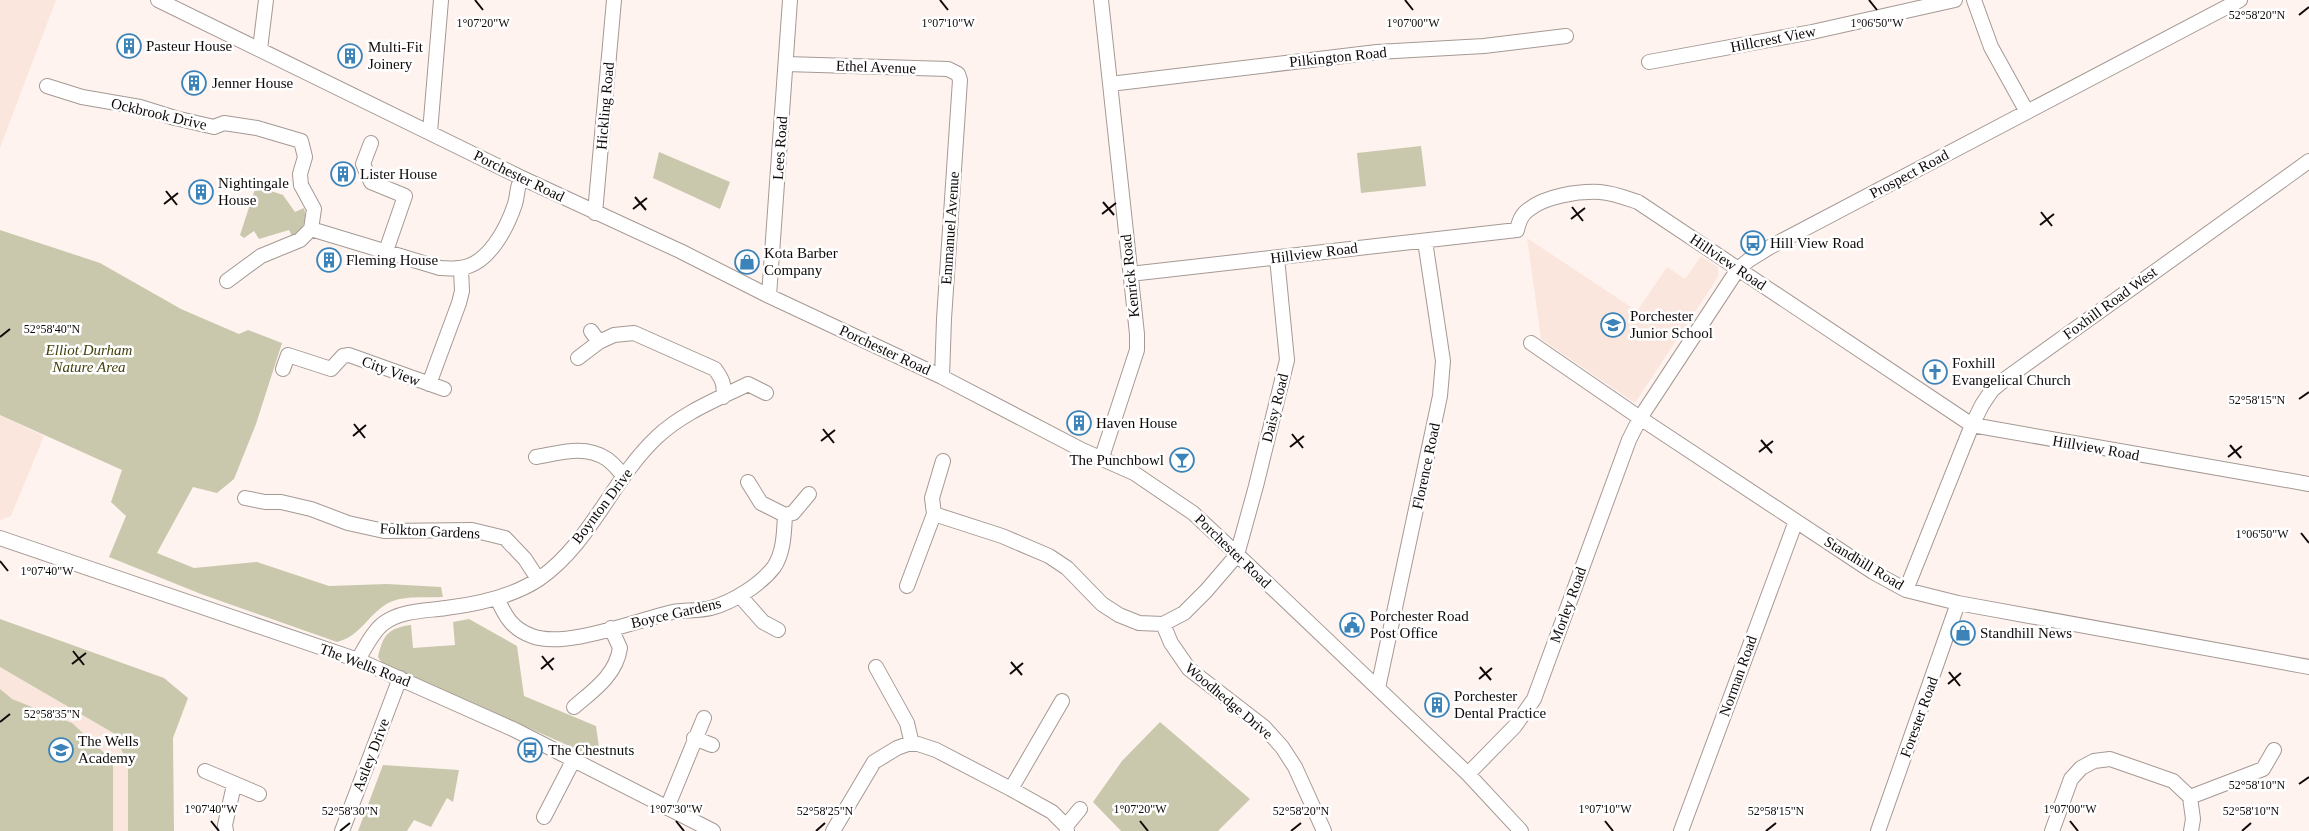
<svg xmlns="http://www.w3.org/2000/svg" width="2309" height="831" viewBox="0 0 2309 831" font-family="Georgia,serif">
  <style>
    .built { fill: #fbe6de }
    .green { fill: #c9c8ac }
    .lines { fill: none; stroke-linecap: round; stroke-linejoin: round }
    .minor-casing { stroke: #a59994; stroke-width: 16 }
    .minor { stroke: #fff; stroke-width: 14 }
    .ticks { fill: none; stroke: #0f0a09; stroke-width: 2 }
    .labels { text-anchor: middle; stroke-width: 5; stroke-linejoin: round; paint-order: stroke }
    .street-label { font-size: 15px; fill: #0f0a09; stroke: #fff }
    .poi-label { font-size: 15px; fill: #0f0a09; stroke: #fff; text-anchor: start }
    .park-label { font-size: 15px; font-style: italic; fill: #44410d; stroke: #fff }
    .ticks-label { font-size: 12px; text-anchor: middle; fill: #0f0a09; stroke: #fff; stroke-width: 5; stroke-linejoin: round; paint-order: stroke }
  </style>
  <rect width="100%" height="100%" fill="#fef3ef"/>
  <!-- built -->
  <path class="built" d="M0,0H56L0,148Z
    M1527,238L1637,311L1667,267L1685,279L1701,256L1718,267V277L1635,403L1541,339Z
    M0,415L44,436L11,516L0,520Z
    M0,667L115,734L128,766V831H0Z"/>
  <!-- green -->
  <path class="green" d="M1421,146L1426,186L1361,193L1357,153Z
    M659,152L730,182L720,209L653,178Z
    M256,186L283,195L295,212L304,208C307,218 304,233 292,236L289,230L259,239L254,231L244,238L240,235Z
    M0,230L100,263L181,309L239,334L248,330L282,343L256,424L234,479L217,493L193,487L157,553L194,568L257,562L329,586L387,584L441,587L443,597C428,598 410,596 396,600C371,607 363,636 337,642L201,594L109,557L126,516L111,502L122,470L0,415Z
    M0,619L164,678L188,698L173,738L174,831H128V766L115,734L0,667Z
    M469,619L517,646L524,696L596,726L599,747L594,757L382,663L378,657C383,635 388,628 411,625L413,648L455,645L453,622Z
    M0,689L12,699L72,723L113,761V831H0Z
    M1160,722L1250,799L1218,831H1121L1093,802L1122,761Z
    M383,765L459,770L453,802L447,798L431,827L414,820L407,831H358Z"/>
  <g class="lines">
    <!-- minor casing -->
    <g class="minor-casing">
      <path id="minor" d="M158,0L522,178L680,251L769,296L942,377L1082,450L1134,473L1193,513L1223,541L1468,774L1521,831
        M1101,0L1137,334V350L1102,457
        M1974,0L1991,47L2027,112
        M260,49L266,0
        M1649,62L1812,32L1955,0
        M786,64L948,69L958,74L960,80L944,319L942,377
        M1110,84L1377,52L1484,46L1566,36
        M47,86L82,97L140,107L175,118L214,127L224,123L257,128L301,141L305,157L300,174L301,185L314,209L311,229L300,240L261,256L227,281
        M430,132L441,0
        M371,143L363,164L371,182L405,196L386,251
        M595,213L614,0
        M311,229L440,268C446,268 453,269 459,268C488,266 507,228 515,204C518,195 516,187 522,178
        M1130,274L1517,230C1519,222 1521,215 1528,210C1545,196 1578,191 1600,192C1613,193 1626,198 1638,202L1972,425L2309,484
        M769,296L790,0
        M591,331L599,342
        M1531,343L1640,418L1873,572L1906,590L1958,603L2309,667
        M578,358L599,342L614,335L634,333L715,369C722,379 725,384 723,397
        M283,369L288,355L331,369L343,356L349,355L444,389
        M429,384L459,303L462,291L461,269
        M536,457C559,453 585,444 607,459C613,463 618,470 624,476
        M748,482L761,503L785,515
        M245,498L265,502H281L311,509L348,523L384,531L472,530L505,538L525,559L538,579
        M934,514L932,498L943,461
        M0,538L358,660L515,730L713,831
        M907,586L934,514L1002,536L1049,556L1067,568L1102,604L1119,615L1139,623L1163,624L1184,613L1206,591L1237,555L1256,486L1287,360L1277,258
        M1906,590L1972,425L1982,405L1992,390L2004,380L2309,161
        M740,596L763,622L778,630
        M497,598C505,616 512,629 532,636C565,649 637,620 673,612C685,610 699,611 711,608C733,602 760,585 774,567C784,552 784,532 785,515L793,513L809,494
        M1163,624L1171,643L1189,669L1264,727L1282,747L1295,767L1324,831
        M358,660C364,649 374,630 384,623C402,610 426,611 446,608C478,604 512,597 539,579C591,543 612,479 657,437C682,413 718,399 748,384L766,393
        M876,667L907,723L912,744
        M1378,688L1440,396L1443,361L1425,241
        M574,707C594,690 616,675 620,648L611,628
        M694,738L712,745
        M205,771L259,794
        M1468,774L1515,726L1534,699L1629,440L1640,418L1738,269L1749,260L1770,247L2240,0
        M1011,789L1062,701
        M2190,797L2263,769L2274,750
        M667,808L704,718
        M544,817L574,759
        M1066,826L1080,809
        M226,831L225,825L234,785
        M342,831L400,678
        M833,831L874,762L897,748L908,744H918L936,750L1011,789L1052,812L1066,826L1067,831
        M1681,831L1796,521
        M1878,831L1958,603
        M2052,831L2071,779L2081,768L2094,761L2110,759L2173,781L2190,797L2193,819L2191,831"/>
    </g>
    <!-- minor -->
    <use href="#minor" class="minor"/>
  </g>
  <!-- ticks -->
  <path class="ticks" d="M475,0L483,10M940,0L948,10M1405,0L1413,10M1869,0L1877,10M2299,15L2309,7M166,191L177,205M635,197L646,210M1103,202L1114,215M164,204L178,193M1572,207L1583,221M633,209L647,198M2041,212L2052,226M1102,214L1116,203M1571,219L1585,208M2040,225L2054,214M0,337L10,329M2299,399L2309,392M354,424L365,438M823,429L834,443M1292,434L1303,448M353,436L366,425M1761,440L1772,453M821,441L835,430M2230,445L2241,458M1290,447L1304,436M1759,452L1773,441M2228,457L2242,446M2301,533L2309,543M0,561L8,571M73,651L84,665M542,656L553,670M1011,662L1022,675M72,664L86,653M1480,667L1491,680M541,669L554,658M1949,672L1960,686M1010,674L1023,663M1479,679L1492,668M1948,684L1961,673M0,722L10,714M2299,784L2309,777M211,821L219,831M676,821L684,831M1140,821L1148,831M1605,821L1613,831M2070,821L2078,831M340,831L350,823M816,831L825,823M1291,831L1301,823M1766,831L1776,823M2242,831L2251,823"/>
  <!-- icons -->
  <defs>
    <g id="building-ring" transform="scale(1.25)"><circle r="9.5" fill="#fff" stroke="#3b83b8" stroke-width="1.5"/><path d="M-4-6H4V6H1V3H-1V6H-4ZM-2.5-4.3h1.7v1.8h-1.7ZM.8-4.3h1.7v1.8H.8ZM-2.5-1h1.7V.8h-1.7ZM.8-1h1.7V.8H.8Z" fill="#3b83b8"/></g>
    <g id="bus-ring" transform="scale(1.25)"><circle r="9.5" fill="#fff" stroke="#3b83b8" stroke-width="1.5"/><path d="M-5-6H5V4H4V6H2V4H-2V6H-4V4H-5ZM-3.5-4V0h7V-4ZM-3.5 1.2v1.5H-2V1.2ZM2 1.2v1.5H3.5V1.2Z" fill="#3b83b8"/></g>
    <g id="shop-ring" transform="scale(1.25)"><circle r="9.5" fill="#fff" stroke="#3b83b8" stroke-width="1.5"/><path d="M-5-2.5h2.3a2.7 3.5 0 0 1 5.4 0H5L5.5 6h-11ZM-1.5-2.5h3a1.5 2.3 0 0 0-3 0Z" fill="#3b83b8"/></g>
    <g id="school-ring" transform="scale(1.25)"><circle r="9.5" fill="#fff" stroke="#3b83b8" stroke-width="1.5"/><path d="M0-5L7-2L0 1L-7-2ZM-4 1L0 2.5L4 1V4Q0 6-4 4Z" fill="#3b83b8"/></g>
    <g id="church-ring" transform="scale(1.25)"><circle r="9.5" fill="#fff" stroke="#3b83b8" stroke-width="1.5"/><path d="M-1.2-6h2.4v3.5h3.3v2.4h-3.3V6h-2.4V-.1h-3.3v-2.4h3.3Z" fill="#3b83b8"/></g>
    <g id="bar-ring" transform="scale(1.25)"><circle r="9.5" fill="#fff" stroke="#3b83b8" stroke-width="1.5"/><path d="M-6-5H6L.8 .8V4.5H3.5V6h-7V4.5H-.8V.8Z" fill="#3b83b8"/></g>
    <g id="civic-ring" transform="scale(1.25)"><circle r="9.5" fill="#fff" stroke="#3b83b8" stroke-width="1.5"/><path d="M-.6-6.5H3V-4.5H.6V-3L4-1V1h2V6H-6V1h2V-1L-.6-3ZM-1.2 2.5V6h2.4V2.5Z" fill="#3b83b8"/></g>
  </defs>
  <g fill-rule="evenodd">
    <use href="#building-ring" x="129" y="46"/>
    <use href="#building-ring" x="350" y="56"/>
    <use href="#building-ring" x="194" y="83"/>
    <use href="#building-ring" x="343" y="174"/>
    <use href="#building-ring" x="201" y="192"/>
    <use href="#bus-ring" x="1753" y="243"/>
    <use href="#building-ring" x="329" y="260"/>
    <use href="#shop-ring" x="747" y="262"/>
    <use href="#school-ring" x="1613" y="325"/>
    <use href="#church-ring" x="1935" y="372"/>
    <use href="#building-ring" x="1079" y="423"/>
    <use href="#bar-ring" x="1182" y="460"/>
    <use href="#civic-ring" x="1352" y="625"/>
    <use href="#shop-ring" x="1963" y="633"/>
    <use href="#building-ring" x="1437" y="705"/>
    <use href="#school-ring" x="61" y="750"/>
    <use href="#bus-ring" x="530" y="750"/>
  </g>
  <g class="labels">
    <!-- street labels -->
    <g class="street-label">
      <text transform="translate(1773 39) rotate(-11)" y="5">Hillcrest View</text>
      <text transform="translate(1338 57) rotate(-6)" y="5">Pilkington Road</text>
      <text transform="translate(876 67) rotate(2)" y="5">Ethel Avenue</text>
      <text transform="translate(605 106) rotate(-85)" y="5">Hickling Road</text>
      <text transform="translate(159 114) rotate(13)" y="5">Ockbrook Drive</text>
      <text transform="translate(780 148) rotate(-86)" y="5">Lees Road</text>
      <text transform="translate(1909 174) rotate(-28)" y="5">Prospect Road</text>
      <text transform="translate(519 176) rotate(26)" y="5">Porchester Road</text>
      <text transform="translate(950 228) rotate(-86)" y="5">Emmanuel Avenue</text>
      <text transform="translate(1314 253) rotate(-7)" y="5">Hillview Road</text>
      <text transform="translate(1728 262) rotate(34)" y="5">Hillview Road</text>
      <text transform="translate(1130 276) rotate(-96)" y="5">Kenrick Road</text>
      <text transform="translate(2110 303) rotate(-36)" y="5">Foxhill Road West</text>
      <text transform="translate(885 350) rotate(25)" y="5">Porchester Road</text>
      <text transform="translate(391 371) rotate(20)" y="5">City View</text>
      <text transform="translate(1275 408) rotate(-76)" y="5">Daisy Road</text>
      <text transform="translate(2096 448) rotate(10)" y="5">Hillview Road</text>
      <text transform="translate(1426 466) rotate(-78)" y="5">Florence Road</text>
      <text transform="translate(602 506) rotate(-53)" y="5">Boynton Drive</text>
      <text transform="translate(430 531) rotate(3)" y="5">Folkton Gardens</text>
      <text transform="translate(1233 551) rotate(44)" y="5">Porchester Road</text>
      <text transform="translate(1864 563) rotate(31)" y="5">Standhill Road</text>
      <text transform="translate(1568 605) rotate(-70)" y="5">Morley Road</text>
      <text transform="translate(676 613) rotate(-13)" y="5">Boyce Gardens</text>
      <text transform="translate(365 665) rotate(21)" y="5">The Wells Road</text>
      <text transform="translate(1738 676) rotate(-70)" y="5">Norman Road</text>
      <text transform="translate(1229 701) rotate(40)" y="5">Woodhedge Drive</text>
      <text transform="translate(1919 717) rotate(-70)" y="5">Forester Road</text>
      <text transform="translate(371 755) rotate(-69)" y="5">Astley Drive</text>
    </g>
    <!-- poi labels -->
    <g class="poi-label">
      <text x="146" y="51">Pasteur House</text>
      <text x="368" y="52">Multi-Fit<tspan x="368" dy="17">Joinery</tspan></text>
      <text x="212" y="88">Jenner House</text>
      <text x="360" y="179">Lister House</text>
      <text x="218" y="188">Nightingale<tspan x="218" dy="17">House</tspan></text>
      <text x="1770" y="248">Hill View Road</text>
      <text x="764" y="258">Kota Barber<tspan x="764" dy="17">Company</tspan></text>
      <text x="346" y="265">Fleming House</text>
      <text x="1630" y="321">Porchester<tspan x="1630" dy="17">Junior School</tspan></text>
      <text x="1952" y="368">Foxhill<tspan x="1952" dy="17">Evangelical Church</tspan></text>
      <text x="1096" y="428">Haven House</text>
      <text x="1164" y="465" text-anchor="end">The Punchbowl</text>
      <text x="1370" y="621">Porchester Road<tspan x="1370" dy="17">Post Office</tspan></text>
      <text x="1980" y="638">Standhill News</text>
      <text x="1454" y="701">Porchester<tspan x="1454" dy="17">Dental Practice</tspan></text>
      <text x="78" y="746">The Wells<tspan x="78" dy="17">Academy</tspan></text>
      <text x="548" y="755">The Chestnuts</text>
    </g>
    <!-- park labels -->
    <g class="park-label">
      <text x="89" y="355">Elliot Durham<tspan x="89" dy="17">Nature Area</tspan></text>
    </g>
  </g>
  <g class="ticks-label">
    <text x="2257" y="19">52°58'20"N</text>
    <text x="483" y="27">1°07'20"W</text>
    <text x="948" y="27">1°07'10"W</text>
    <text x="1413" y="27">1°07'00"W</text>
    <text x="1877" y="27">1°06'50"W</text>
    <text x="52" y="333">52°58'40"N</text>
    <text x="2257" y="404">52°58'15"N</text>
    <text x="2262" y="538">1°06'50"W</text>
    <text x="47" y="575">1°07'40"W</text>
    <text x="52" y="718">52°58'35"N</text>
    <text x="2257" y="789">52°58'10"N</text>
    <text x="211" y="813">1°07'40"W</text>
    <text x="676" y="813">1°07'30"W</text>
    <text x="1140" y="813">1°07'20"W</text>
    <text x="1605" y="813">1°07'10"W</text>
    <text x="2070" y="813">1°07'00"W</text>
    <text x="350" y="815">52°58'30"N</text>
    <text x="825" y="815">52°58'25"N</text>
    <text x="1301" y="815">52°58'20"N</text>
    <text x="1776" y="815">52°58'15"N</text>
    <text x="2251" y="815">52°58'10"N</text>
  </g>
</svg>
